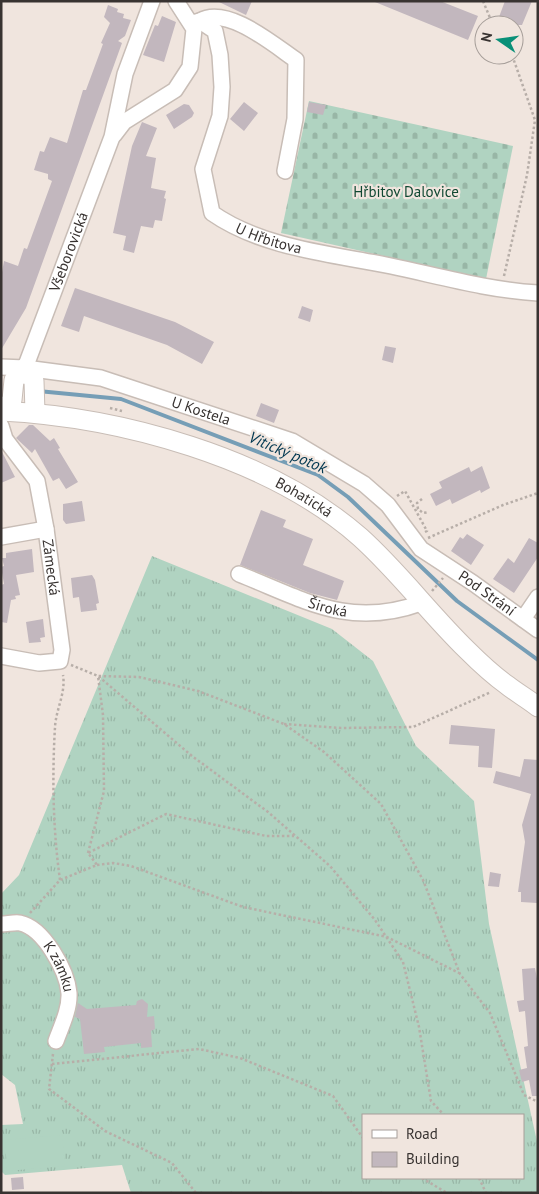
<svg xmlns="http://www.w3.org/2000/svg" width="539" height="1194" viewBox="0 0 539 1194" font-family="'PT Sans',sans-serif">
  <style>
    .grass { fill: url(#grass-tufts); fill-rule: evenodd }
    .cemetery { fill: url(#cemetery-stones) }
    .pitch { fill: #b0d3c1 }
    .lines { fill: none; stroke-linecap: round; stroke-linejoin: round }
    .stream { stroke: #769eb6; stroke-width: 4 }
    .building { fill: #c2b7be }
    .minor-casing { stroke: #c8bdb6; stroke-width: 18 }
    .tertiary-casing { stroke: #c8bdb6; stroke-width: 21 }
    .path { stroke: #b7aea8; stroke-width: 2.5; stroke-dasharray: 2.5 2.5; stroke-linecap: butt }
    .minor { stroke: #fff; stroke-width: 15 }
    .tertiary { stroke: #fff; stroke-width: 19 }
    .labels { text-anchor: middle; stroke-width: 4.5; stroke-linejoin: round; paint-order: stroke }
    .park-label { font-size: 15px; fill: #104832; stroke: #f0e5de }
    .street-label { font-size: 15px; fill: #383331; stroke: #f0e5de }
    .water-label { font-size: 16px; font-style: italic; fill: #003750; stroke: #f0e5de }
  </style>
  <defs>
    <pattern id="grass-tufts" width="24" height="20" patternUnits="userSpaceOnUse" patternTransform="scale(1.25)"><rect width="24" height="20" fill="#b0d3c1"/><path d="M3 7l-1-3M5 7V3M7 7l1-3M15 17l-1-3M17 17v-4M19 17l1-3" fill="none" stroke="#98b6a6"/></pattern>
    <pattern id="cemetery-stones" width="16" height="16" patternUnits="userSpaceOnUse" patternTransform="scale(1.25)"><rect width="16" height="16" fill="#b0d3c1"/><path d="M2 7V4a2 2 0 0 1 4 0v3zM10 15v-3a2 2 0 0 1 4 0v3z" fill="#98b6a6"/></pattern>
  </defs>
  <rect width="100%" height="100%" fill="#f0e5de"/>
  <!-- grass -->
  <path class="grass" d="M152,556L332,629L373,661L416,746L474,801L489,924L538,1146V1193H131L122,1165L5,1175L1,1171V1125L23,1124L15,1085L1,1074V894L19,875ZM363,1115H523V1178H363Z"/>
  <!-- cemetery -->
  <path class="cemetery" d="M309,101L513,146L486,279L281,233Z"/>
  <!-- pitch -->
  <path class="pitch" d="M62,1135L65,1166L7,1171L5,1140Z"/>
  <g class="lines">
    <!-- stream -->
    <path class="stream" d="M38,391L121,399L318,475L348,497L457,601L538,660"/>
  </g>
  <!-- building -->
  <path class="building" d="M217,1H252L246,15Z
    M440,1L478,16L468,40L375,2Z
    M505,1H532L522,25H496Z
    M108,5L118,9L117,12L124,14L123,18L131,20L125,36L118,41L122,43L26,308L1,350V278L4,261L18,266L24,248L27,249L52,181L48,179V174L34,170L40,151L44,152L50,137L67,143L83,90H86L103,44L101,43L110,23L104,17Z
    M162,16L176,22L164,62L143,55L155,25L158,26Z
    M244,102L258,113L244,131L230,119Z
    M309,102L326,105L323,115L307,112Z
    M184,104L189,105L194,113L192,117L174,129L166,115Z
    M142,122L157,128L146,156L156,158L151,188L166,191L164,198L166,199L162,221L155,220L153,228L141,226L134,253L123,250L126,236L113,233L132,146Z
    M75,288L175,322L214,342L202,364L167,345L84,316L79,332L61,326Z
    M302,306L313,310L310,322L298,318Z
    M385,346L396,348L393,363L382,360Z
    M261,403L279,410L274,423L256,416Z
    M29,425H33L50,441L54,438L60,448L58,449L78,482L66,489L59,478L53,481L35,449L32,453L16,438Z
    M1,450L15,477L1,483Z
    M482,466L490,488L481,493L480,490L452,504L450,499L436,506L430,494L442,488L439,482L469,467L471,472Z
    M82,501L85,521L66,524L63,520V504Z
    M261,510L286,520L283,527L313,539L303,565L344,581L337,600L310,593L240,565Z
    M467,534L484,545L471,565L451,551L460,537L463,539Z
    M529,538L538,543V557L514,593L493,579L508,558L514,563Z
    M32,549L34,572L16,575L20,595L15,596L16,599L11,600L7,623L1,622V585L4,584L1,567L4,566L2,558H6V553Z
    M92,575L95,580L99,603L96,604L97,610L81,612L79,597L73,598L71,578Z
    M43,619L45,637L40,638L41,642L29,643L26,622Z
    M451,725L495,729L492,768L478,767L479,746L449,744Z
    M524,759L538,760L537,903L521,902V892H518L525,842L522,825L531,794L493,783L496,771L520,777Z
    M490,872L501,874L499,887L488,886Z
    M535,968L538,984V1096H532L529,1080L522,1082L519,1070L527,1068L524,1047L528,1046L525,1011L519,1012L517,1001L524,1000L522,969Z
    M142,999L148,1004L147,1017L154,1016L155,1029L151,1031L152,1047L141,1048V1043L104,1047L105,1052L84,1054L80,1019L75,1017L78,1003L87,1009L136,1005L137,1001Z
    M23,1177L24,1189L12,1190L11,1178Z"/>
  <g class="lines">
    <!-- minor casing -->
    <g class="minor-casing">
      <g id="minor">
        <path d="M200,21C227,5 274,45 296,60L295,119L285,171"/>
        <path id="s1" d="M192,23L200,21L215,31L220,55L222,87L220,116L203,169L212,213C262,248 332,254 391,266C439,276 488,290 538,293"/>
        <path d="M114,135L124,122L175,90L190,67L194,29L176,1"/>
        <path id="s2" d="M1,367L25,368L101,378L292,441L364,484L388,505L421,549L473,583L538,630"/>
        <path id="s3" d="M25,368L112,137L125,74L152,1"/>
        <path id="s4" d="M1,426L5,439L37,481L46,529L62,650L60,661L39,663L1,656"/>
        <path d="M1,537L46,529"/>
        <path id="s5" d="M239,574C305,600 349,629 421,603"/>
        <path d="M523,619L538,597"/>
        <path id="s6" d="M1,924C7,924 15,922 20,923C44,928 67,971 69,993C70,1009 61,1027 56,1041"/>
      </g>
    </g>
    <!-- tertiary casing -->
    <g class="tertiary-casing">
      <g id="tertiary">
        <path id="s7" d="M1,411C120,417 269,457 360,537C398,571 430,614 467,650C479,662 493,675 507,685C517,693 528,699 538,707"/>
        <path d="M3,411L12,400L14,380L25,368L34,381L35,412"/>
      </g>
    </g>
    <!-- path -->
    <path class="path" d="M483,1L493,25
      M504,276L527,175L535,120L512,55
      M110,408L122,411
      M397,496L405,491L427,531L425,532
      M422,499L417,503L418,509L423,513L429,512
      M428,538L503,505L538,493
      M432,591L443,578
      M71,665L98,676L192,756L268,812L330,866L375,920L403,962L419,1027L431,1101L444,1115
      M284,724L341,728L413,727L491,692
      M88,853L104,791L103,715L98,676L139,677L198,691L284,724L324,752L381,804L423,880L460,974L490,1013L524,1095L538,1102
      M97,865L113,863L131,866L243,907L387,937L459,973
      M60,880C53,830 52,778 55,727C56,709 66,693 63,675
      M30,913L60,880L97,865L88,853L166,814L266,836H294
      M53,1054L49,1089L105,1131L172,1163L196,1193
      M52,1064L199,1049L240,1058L333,1096L363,1138
      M422,1178L447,1193
      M479,1178L486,1193"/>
    <!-- minor -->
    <use href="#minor" class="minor"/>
    <!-- tertiary -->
    <use href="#tertiary" class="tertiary"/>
  </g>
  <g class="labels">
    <!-- park labels -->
    <g class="park-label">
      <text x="406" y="197">Hřbitov Dalovice</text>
    </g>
    <!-- street labels -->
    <g class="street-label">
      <text dy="5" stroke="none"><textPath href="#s1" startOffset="275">U Hřbitova</textPath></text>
      <text dy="5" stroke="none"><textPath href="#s3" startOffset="124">Všeborovická</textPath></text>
      <text dy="5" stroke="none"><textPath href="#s2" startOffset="206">U Kostela</textPath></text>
      <text dy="5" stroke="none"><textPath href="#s7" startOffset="318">Bohatická</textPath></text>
      <text dy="5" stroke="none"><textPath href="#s4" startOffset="154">Zámecká</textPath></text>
      <text dy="5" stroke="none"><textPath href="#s2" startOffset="552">Pod Strání</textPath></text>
      <text dy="5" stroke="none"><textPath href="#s5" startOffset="95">Široká</textPath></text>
      <text dy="5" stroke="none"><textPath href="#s6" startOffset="80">K zámku</textPath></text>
    </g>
    <!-- water labels -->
    <g class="water-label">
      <text transform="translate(288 452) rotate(23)" y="6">Vitický potok</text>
    </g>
  </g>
  <!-- border -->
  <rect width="539" height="1194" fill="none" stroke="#383331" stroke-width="5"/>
  <!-- legend -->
  <rect x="362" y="1114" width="162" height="65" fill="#f0e5de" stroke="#a69e99"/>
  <rect x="372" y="1130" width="25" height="8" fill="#ffffff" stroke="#a69e99"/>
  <text x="406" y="1139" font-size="15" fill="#383331">Road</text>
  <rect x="372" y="1152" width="25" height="15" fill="#c2b7be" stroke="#a69e99"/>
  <text x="406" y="1164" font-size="15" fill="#383331">Building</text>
  <!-- north arrow -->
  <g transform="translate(499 40) rotate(283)"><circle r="24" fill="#f0e5de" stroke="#a69e99"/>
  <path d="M0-4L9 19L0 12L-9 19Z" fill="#099078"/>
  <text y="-8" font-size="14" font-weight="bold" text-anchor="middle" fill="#383331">N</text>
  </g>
</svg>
